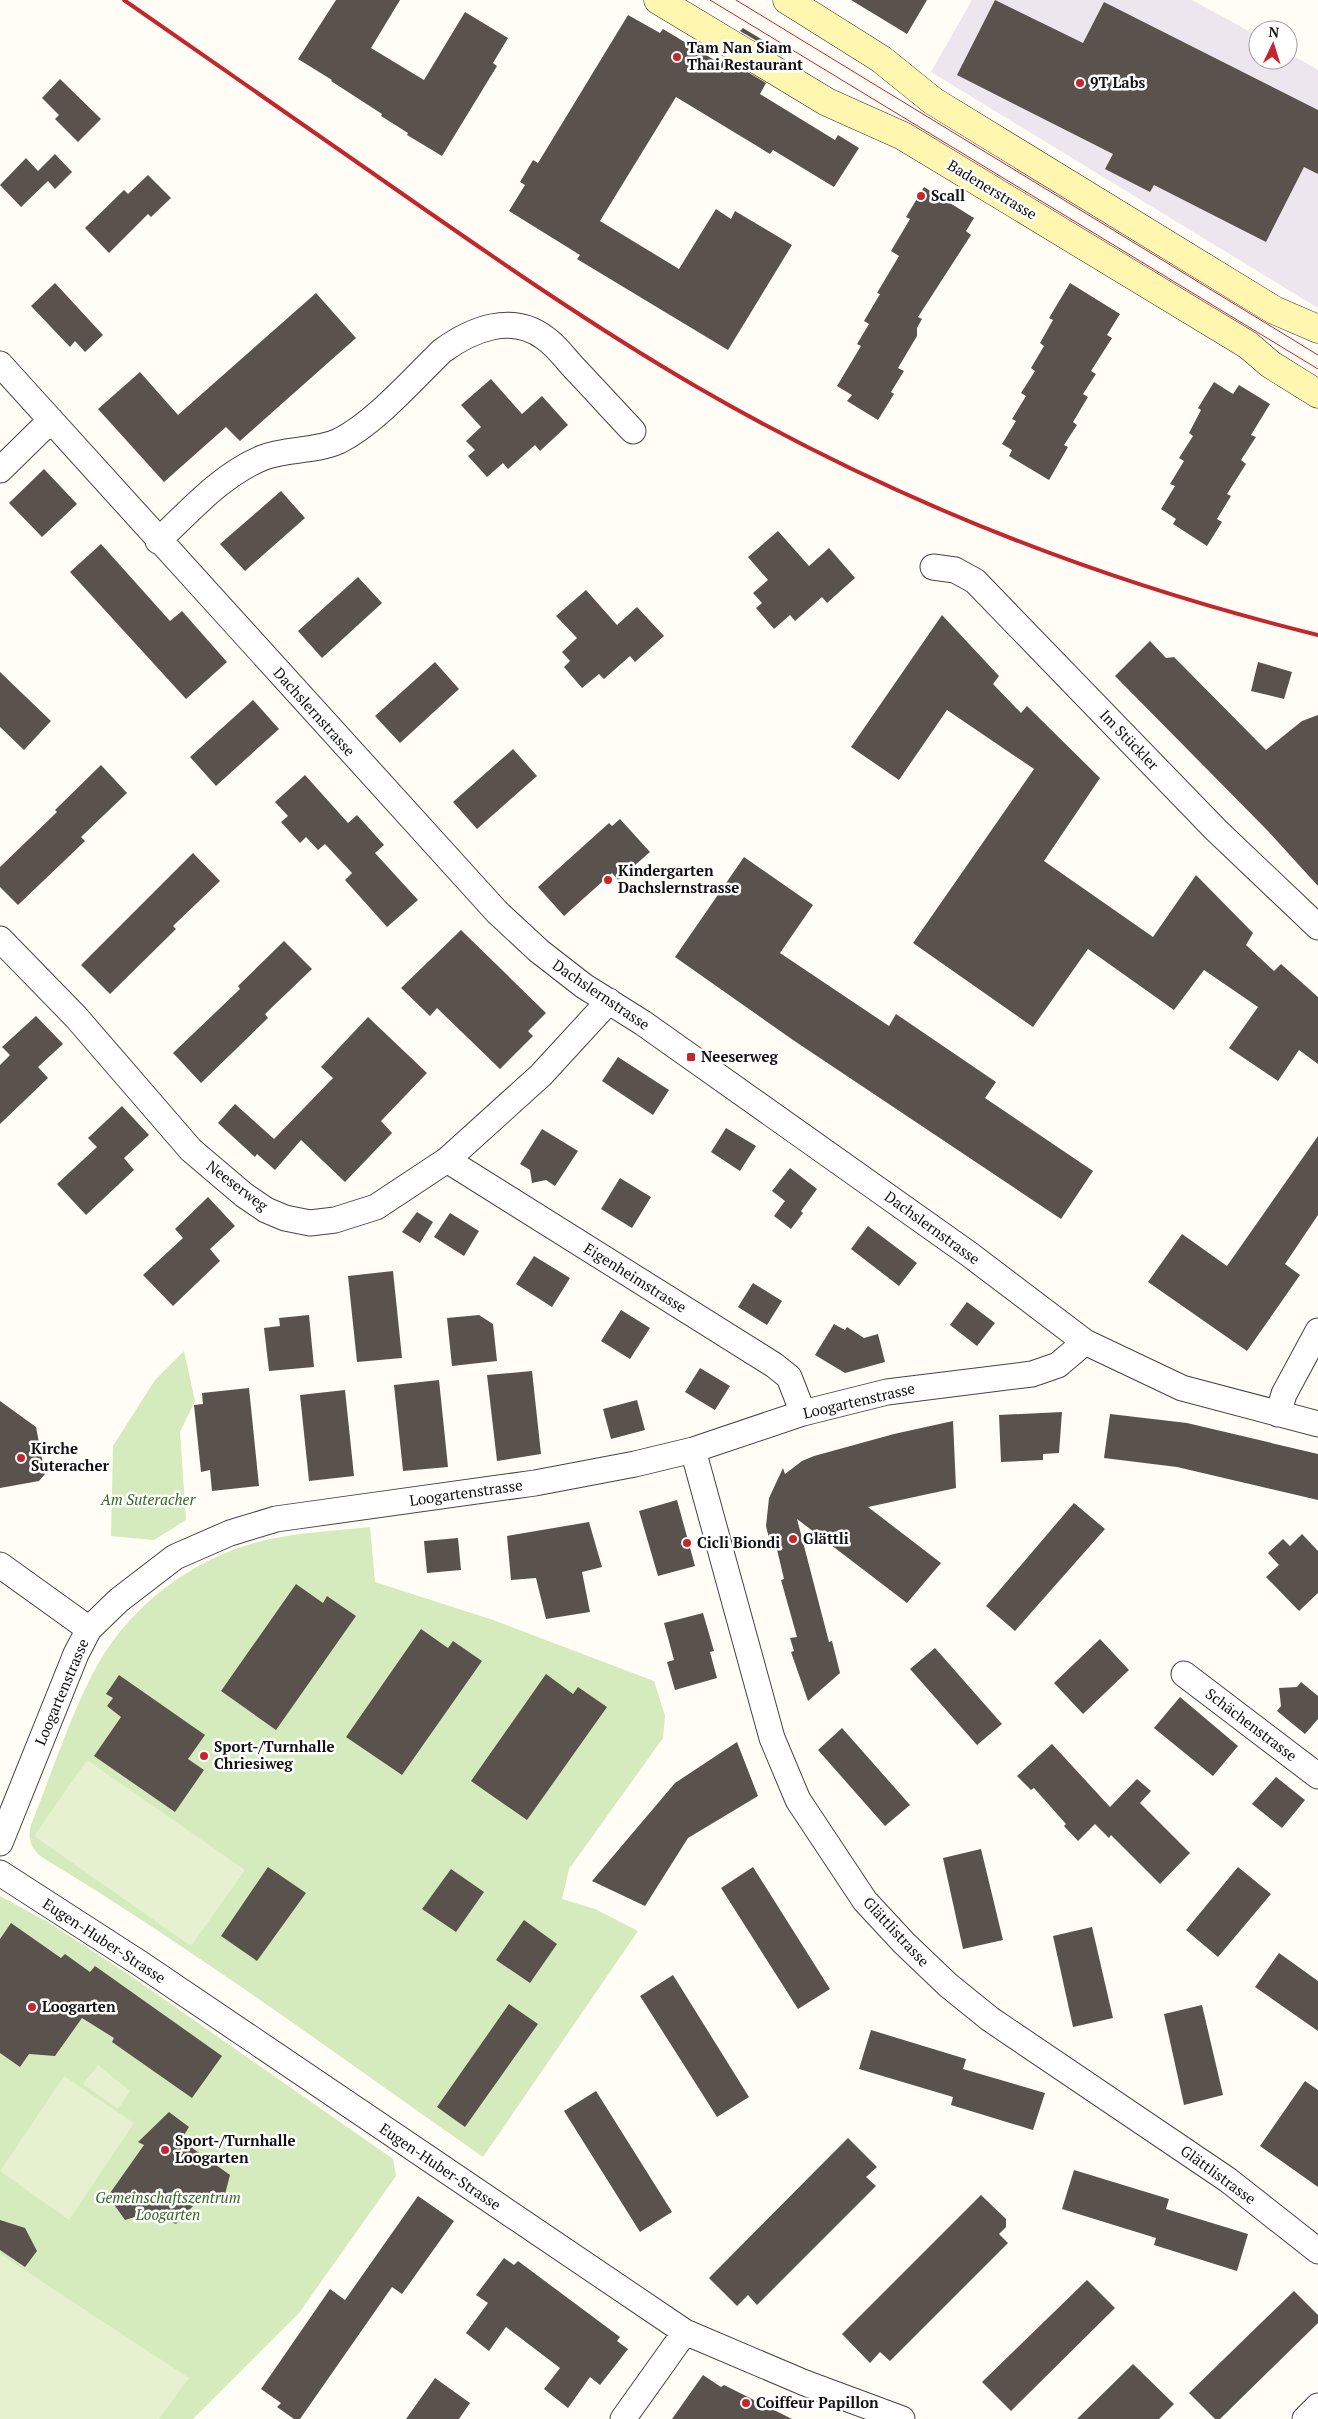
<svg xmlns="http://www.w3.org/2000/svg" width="1318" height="2419" viewBox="0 0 1318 2419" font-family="'PT Serif',serif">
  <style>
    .industrial { fill: #eee6ef }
    .green { fill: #d5ebbd }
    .pitch { fill: #e6f2cf }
    .building { fill: #5a524d }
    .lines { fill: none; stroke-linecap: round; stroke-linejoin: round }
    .street-casing { stroke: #444; stroke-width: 27 }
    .secondary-casing { stroke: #333; stroke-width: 29 }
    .street { stroke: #fff; stroke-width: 25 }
    .secondary { stroke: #fff6b0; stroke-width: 28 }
    .tram { stroke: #c4262e; stroke-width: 1 }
    .rail { stroke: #c4262e; stroke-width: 4 }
    .poi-dot { fill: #c4262e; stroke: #fff; stroke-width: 2 }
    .labels { text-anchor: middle; stroke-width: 5; stroke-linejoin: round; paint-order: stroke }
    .poi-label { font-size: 15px; font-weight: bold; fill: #111; stroke: #fff; text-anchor: start }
    .street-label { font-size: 15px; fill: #111; stroke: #fff }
    .park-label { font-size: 15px; font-style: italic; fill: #2f6b1f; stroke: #fff }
  </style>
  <rect width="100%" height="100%" fill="#fffdf5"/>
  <!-- industrial -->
  <path class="industrial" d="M972,0H1192L1258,36V60H1288V53L1318,70V308L931,72Z"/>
  <!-- green -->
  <path class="green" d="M184,1351L195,1401L180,1432L186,1520L154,1540L111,1536L113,1446L155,1380Z
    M370,1527L375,1582L493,1620L654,1681L665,1716L663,1738L569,1869L562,1899L595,1909L638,1931L483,2157C337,2055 194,1949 43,1858C31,1849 27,1839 31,1825C52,1773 71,1712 98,1664C131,1606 190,1561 254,1543C291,1533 331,1531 370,1527Z
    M0,1896L48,1922L125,1972L393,2159L396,2176L299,2313L193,2419H0Z"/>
  <!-- pitch -->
  <path class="pitch" d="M87,1760L245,1870L191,1946L34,1836Z
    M98,2065L130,2091L118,2109L83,2084Z
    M64,2076L134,2123L69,2220L0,2171Z
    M0,2254L189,2378L159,2419H0Z"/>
  <!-- building -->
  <path class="building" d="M336,0H400L371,48L424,80L465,12L508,38L493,63L497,66L442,156L407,135L408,133L381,116L382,114L331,81L332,80L298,59Z
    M851,0H927L907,34Z
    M995,0L1083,43L1104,2L1318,110V174L1304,167L1266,242L1154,185L1150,192L1105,169L1113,154L957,75Z
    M628,15L660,33L663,29L721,64L724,58L766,83L760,94L835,140L838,135L859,148L834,187L773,150L770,154L676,97L600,221L679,269L716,209L731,219L735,211L792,245L728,350L577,259L580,255L509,211L525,185L520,182L533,160L538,163Z
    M743,28L784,53L782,56L740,31Z
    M60,79L101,119L78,142L55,119L59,115L42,98Z
    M55,154L72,172L55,189L48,181L21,207L0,185L26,158L38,171Z
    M148,175L171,198L151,217L148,214L109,253L85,228L124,190L128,194Z
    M924,187L974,218L966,231L971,235L918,317L922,319L917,328V336L898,368L904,371L891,392L894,394L878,420L847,401L852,395L837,386L861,346L857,344L869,324L864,321L880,294L877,293L899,256L891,251L910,219L906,217Z
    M55,283L103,335L85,352L75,341L70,347L31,306Z
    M1070,283L1120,314L1107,335L1112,338L1091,371L1096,374L1083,394L1088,397L1073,422L1077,425L1064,445L1068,447L1049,480L1009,456L1012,450L1002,444L1016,421L1012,419L1026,396L1021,393L1035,371L1031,368L1044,346L1040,343L1053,320L1049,318Z
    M316,293L356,338L240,441L226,427L164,482L98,409L140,372L178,415Z
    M491,379L522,414L542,396L568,425L540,451L535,445L508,469L503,463L487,477L468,456L475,450L466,441L481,427L461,405Z
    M1214,382L1233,394L1239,385L1270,404L1251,435L1256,437L1241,460L1246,464L1227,494L1231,496L1217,519L1222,522L1207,546L1173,524L1176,519L1161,509L1175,486L1170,484L1184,461L1179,458L1193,436L1189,433L1201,410L1198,408Z
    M44,469L77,504L42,537L9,503Z
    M281,491L305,518L245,571L220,544Z
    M778,531L809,566L829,548L855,578L827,603L822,597L795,621L790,615L774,629L756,608L762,603L753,593L768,580L748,557Z
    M101,544L170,621L182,611L227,662L186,699L70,572Z
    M358,577L382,603L322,658L298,631Z
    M586,590L617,625L637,607L664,636L635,662L630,656L604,679L599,674L582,688L564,667L570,661L562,652L577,638L556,616Z
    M942,615L999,676L993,684L1021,713L1027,706L1100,778L1044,861L1153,937L1196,875L1253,933L1246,945L1274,971L1281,964L1318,997V1064L1299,1050L1278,1081L1229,1048L1258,1007L1204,970L1174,1010L1088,949L1033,1027L913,943L1034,769L947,710L899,780L851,747Z
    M1150,641L1166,658L1174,657L1266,750L1302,721L1318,715V886L1267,830L1115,676Z
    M435,662L459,689L400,743L375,716Z
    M1258,662L1292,672L1284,699L1251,691Z
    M0,672L51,721L24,750L0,727Z
    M253,700L279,729L216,786L190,757Z
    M513,749L537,776L477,829L453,802Z
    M101,765L127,793L81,837L85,841L18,905L0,887V867L57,812L55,810Z
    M305,775L348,823L357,815L384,845L375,853L418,900L387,927L345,880L352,873L325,844L318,850L306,837L300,843L281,822L288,816L275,802Z
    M620,819L650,852L618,880L612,873L564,916L538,887L609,823L612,826Z
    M193,853L220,881L173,926L176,929L110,994L81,965Z
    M744,857L813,905L780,953L889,1026L896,1014L996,1082L985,1098L1093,1171L1061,1219L793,1040L675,957Z
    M461,930L546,1013L528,1031L533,1036L500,1069L437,1008L430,1016L401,988Z
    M284,941L312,969L265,1014L268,1018L201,1083L173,1053L240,989L238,986Z
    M36,1016L63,1044L38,1067L48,1078L0,1124V1065L10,1055L2,1047Z
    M368,1017L427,1073L381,1121L392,1133L345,1182L301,1140L275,1170L257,1154L255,1157L218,1123L235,1104L274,1139L333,1078L321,1067Z
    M618,1057L669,1090L653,1115L602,1081Z
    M122,1106L149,1135L124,1158L134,1170L86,1215L57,1184L97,1147L88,1138Z
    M726,1128L756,1146L740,1171L711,1152Z
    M542,1129L578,1151L555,1186L546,1180L532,1183L530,1170L520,1164Z
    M1318,1136V1215L1285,1264L1300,1275L1247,1351L1148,1282L1182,1234L1227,1266Z
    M790,1168L817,1189L801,1211L803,1213L791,1229L774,1216L785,1201L772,1191Z
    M620,1178L651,1197L632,1228L601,1209Z
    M208,1197L235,1226L210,1249L220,1261L173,1306L143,1275L183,1238L175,1229Z
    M417,1212L433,1222L420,1243L402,1232Z
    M450,1213L479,1231L464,1256L434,1237Z
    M868,1226L917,1263L899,1286L851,1249Z
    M534,1256L570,1278L552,1307L516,1284Z
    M393,1271L402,1358L357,1362L348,1276Z
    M753,1283L782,1301L767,1325L738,1307Z
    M967,1302L995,1323L977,1346L950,1325Z
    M621,1310L650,1328L630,1359L601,1341Z
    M309,1315L314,1367L269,1371L264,1328L280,1326L279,1318Z
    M479,1315L493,1324L497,1361L452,1366L447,1318Z
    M834,1324L845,1330L847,1327L864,1338L878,1334L885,1362L845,1373L815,1355Z
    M700,1368L730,1386L715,1410L685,1392Z
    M532,1371L541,1454L497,1461L487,1375Z
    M439,1380L448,1467L403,1471L394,1385Z
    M249,1388L259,1486L212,1491L210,1470L201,1472L194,1405L203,1404L202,1393Z
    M345,1390L354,1476L309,1481L300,1395Z
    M637,1400L645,1430L611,1439L603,1409Z
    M0,1401L36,1427L45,1474L39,1481L0,1488Z
    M1062,1412L1059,1453L1043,1454V1460L1001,1462L999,1415Z
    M1110,1414L1187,1423L1318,1454V1500L1177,1467L1104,1458Z
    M953,1421L956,1488L868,1507L941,1563L907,1603L797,1519L829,1642L832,1641L840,1673L808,1701L791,1652L794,1651L790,1638L797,1637L781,1580L784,1579L774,1537L769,1538L766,1526L769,1498L783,1468L785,1474L802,1461L814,1456L894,1434Z
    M677,1500L695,1566L658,1576L639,1511Z
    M1074,1503L1105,1529L1015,1631L986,1606Z
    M589,1522L602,1567L582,1572L590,1612L546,1619L536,1578L511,1580L507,1536Z
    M1302,1534L1318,1551V1593L1299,1611L1266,1577L1279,1565L1268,1553L1283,1539L1290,1546Z
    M458,1538L461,1570L427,1573L424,1541Z
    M296,1584L323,1603L327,1596L356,1616L276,1730L221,1691Z
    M703,1613L714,1651L710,1652L717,1678L675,1690L667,1662L674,1660L664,1623Z
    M421,1629L448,1648L453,1641L482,1661L402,1775L346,1737Z
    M1100,1639L1129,1670L1083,1714L1054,1683Z
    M935,1648L1002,1724L977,1745L910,1669Z
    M546,1674L573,1694L578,1687L607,1707L527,1820L471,1781Z
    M119,1675L205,1735L188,1759L204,1770L175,1812L94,1756L121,1717L107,1706L113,1698L106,1694Z
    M1301,1682L1318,1696V1719L1305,1734L1277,1711L1281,1706L1279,1688L1297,1687Z
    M1180,1697L1238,1746L1213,1776L1154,1728Z
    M842,1728L910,1805L885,1826L818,1750Z
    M737,1742L758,1796L688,1838L645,1906L592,1881L675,1783Z
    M1052,1744L1110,1807L1137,1779L1151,1791L1140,1803L1190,1853L1160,1884L1111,1835L1109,1838L1095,1824L1078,1841L1064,1826L1066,1824L1034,1788L1031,1790L1017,1776Z
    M1276,1777L1305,1800L1282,1828L1252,1804Z
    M981,1849L1003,1940L963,1949L943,1858Z
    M268,1867L306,1893L257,1961L221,1936Z
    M753,1867L830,1989L798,2009L721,1888Z
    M1238,1867L1271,1894L1218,1957L1186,1930Z
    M451,1869L484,1892L456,1932L422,1909Z
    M524,1920L557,1944L530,1983L496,1960Z
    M11,1923L61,1958L65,1954L90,1972L95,1966L222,2056L192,2098L112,2042L114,2038L82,2018L55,2056L29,2054L20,2067L0,2053V1939Z
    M1092,1927L1113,2018L1073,2027L1053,1936Z
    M1279,1953L1318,1981V2031L1255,1987Z
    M673,1975L749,2097L717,2117L640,1996Z
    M509,2004L538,2024L465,2127L437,2107Z
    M1202,2005L1223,2095L1184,2105L1164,2014Z
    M871,2030L966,2059L963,2069L1045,2093L1033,2130L951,2105L953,2097L859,2069Z
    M1305,2081L1318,2090V2187L1260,2146Z
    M596,2091L672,2212L640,2232L564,2111Z
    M169,2112L189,2127L181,2140L230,2175L223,2202L195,2204L176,2224L151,2212L125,2220L108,2196L144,2145L138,2142Z
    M848,2138L877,2167L866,2177L876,2186L757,2305L748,2295L737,2306L709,2278Z
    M1074,2170L1169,2199L1166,2209L1248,2234L1237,2271L1154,2245L1156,2238L1062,2209Z
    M981,2195L1006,2219V2227L999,2234L1008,2243L890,2361L880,2352L870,2363L842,2334Z
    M418,2196L454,2221L402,2294L392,2287L300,2419H294L277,2407L281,2403L261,2389L330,2289L345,2300Z
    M0,2220L25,2228L37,2251L25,2267L0,2250Z
    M504,2258L514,2265L518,2261L620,2337L617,2341L628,2349L600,2385L590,2377L568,2408L544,2389L560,2368L506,2327L489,2351L466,2333L488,2303L476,2295Z
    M1087,2280L1115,2308L1011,2411L982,2382Z
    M1294,2291L1318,2315V2323L1220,2419H1215L1189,2393Z
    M1133,2364L1174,2404L1159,2419H1077Z
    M703,2375L721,2387L724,2385L792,2419H672Z
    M435,2378L470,2403L459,2419H406Z"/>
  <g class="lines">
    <!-- street casing -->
    <g class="street-casing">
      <path id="street" d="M0,364L497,912L539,951L584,986L643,1023L691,1057L969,1254L1085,1342L1182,1388L1318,1424
        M0,470L51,420
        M158,541C190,511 221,475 262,458C286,448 315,452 339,441C375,423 413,379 442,351C472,329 512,313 545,338C557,346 567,361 577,371C596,391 614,411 633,431
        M933,567L955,570L975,581L1216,830L1318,927
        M0,939L76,1017L191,1150L244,1195L266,1210L285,1218L310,1223L335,1220L376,1207L447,1160L541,1075L609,1001
        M447,1160L774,1365L789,1377L803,1413
        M1278,1414L1284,1394L1318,1331
        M693,1450L772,1738L798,1800L865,1901L904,1943L948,1985L990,2019L1228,2180L1318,2251
        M0,1565L89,1629
        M1184,1674L1318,1776
        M0,1843L76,1654L89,1629L119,1600L175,1557L230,1533L276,1519L535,1483L635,1464L693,1450L803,1413L887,1392L1032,1374L1058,1365L1085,1342
        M0,1873L141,1964L685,2332L805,2383L902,2419
        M623,2419L685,2332
        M1305,2419L1318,2406"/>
    </g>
    <!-- secondary casing -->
    <g class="secondary-casing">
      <path id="secondary" d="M658,0L827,102L903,136L1248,345L1270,364L1318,394
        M787,0L881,59L933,101L1274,310L1318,329"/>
    </g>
    <!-- street -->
    <use href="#street" class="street"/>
    <!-- secondary -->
    <use href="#secondary" class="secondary"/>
    <!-- tram -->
    <path class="tram" d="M710,0L1318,369
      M736,0L1318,355"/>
    <!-- rail -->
    <path class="rail" d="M124,0C214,63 304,125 394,188C493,257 592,326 697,387C890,499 1101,582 1318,635"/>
  </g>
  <!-- markers -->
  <g class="poi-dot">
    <circle cx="677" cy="57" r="5"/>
    <circle cx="1080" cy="83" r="5"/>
    <circle cx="921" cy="196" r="5"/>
    <circle cx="608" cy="880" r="5"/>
    <rect x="686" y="1052" width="10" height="10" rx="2.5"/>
    <circle cx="21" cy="1458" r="5"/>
    <circle cx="793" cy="1539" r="5"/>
    <circle cx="687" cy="1543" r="5"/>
    <circle cx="204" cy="1756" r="5"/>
    <circle cx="32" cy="2007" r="5"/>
    <circle cx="165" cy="2150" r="5"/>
    <circle cx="746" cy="2403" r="5"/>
  </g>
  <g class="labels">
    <!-- poi labels -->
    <g class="poi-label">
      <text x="687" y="53">Tam Nan Siam<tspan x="687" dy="17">Thai Restaurant</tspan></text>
      <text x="1090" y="88">9T Labs</text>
      <text x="931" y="201">Scall</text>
      <text x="618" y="876">Kindergarten<tspan x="618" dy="17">Dachslernstrasse</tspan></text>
      <text x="701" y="1062">Neeserweg</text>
      <text x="31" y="1454">Kirche<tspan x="31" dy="17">Suteracher</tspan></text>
      <text x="803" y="1544">Glättli</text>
      <text x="697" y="1548">Cicli Biondi</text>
      <text x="214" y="1752">Sport-/Turnhalle<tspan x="214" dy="17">Chriesiweg</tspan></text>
      <text x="42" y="2012">Loogarten</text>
      <text x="175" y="2146">Sport-/Turnhalle<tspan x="175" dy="17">Loogarten</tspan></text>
      <text x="756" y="2408">Coiffeur Papillon</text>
    </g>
    <!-- street labels -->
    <g class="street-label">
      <text transform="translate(992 190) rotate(31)" y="5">Badenerstrasse</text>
      <text transform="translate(314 712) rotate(48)" y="5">Dachslernstrasse</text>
      <text transform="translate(1129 740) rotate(46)" y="5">Im Stückler</text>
      <text transform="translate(601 995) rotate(34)" y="5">Dachslernstrasse</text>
      <text transform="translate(237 1186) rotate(37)" y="5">Neeserweg</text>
      <text transform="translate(932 1228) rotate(36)" y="5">Dachslernstrasse</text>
      <text transform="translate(635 1278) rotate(32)" y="5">Eigenheimstrasse</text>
      <text transform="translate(859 1401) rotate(-13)" y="5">Loogartenstrasse</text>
      <text transform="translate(466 1493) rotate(-8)" y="5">Loogartenstrasse</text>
      <text transform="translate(62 1692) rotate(-67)" y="5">Loogartenstrasse</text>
      <text transform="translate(1251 1725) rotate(37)" y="5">Schächenstrasse</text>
      <text transform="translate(896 1932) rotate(47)" y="5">Glättlistrasse</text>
      <text transform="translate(104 1941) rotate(33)" y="5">Eugen-Huber-Strasse</text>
      <text transform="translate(440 2167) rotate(34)" y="5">Eugen-Huber-Strasse</text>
      <text transform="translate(1218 2175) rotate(36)" y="5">Glättlistrasse</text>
    </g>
    <!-- park labels -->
    <g class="park-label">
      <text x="148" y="1505">Am Suteracher</text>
      <text x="168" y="2203">Gemeinschaftszentrum<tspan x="168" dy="17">Loogarten</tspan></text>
    </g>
  </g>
  <!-- north arrow -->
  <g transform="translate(1273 45) rotate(4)"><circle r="24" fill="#ffffff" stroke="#a0a0a0"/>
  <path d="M0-4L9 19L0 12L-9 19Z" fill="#c4262e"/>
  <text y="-8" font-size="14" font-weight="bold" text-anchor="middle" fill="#111111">N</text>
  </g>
</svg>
